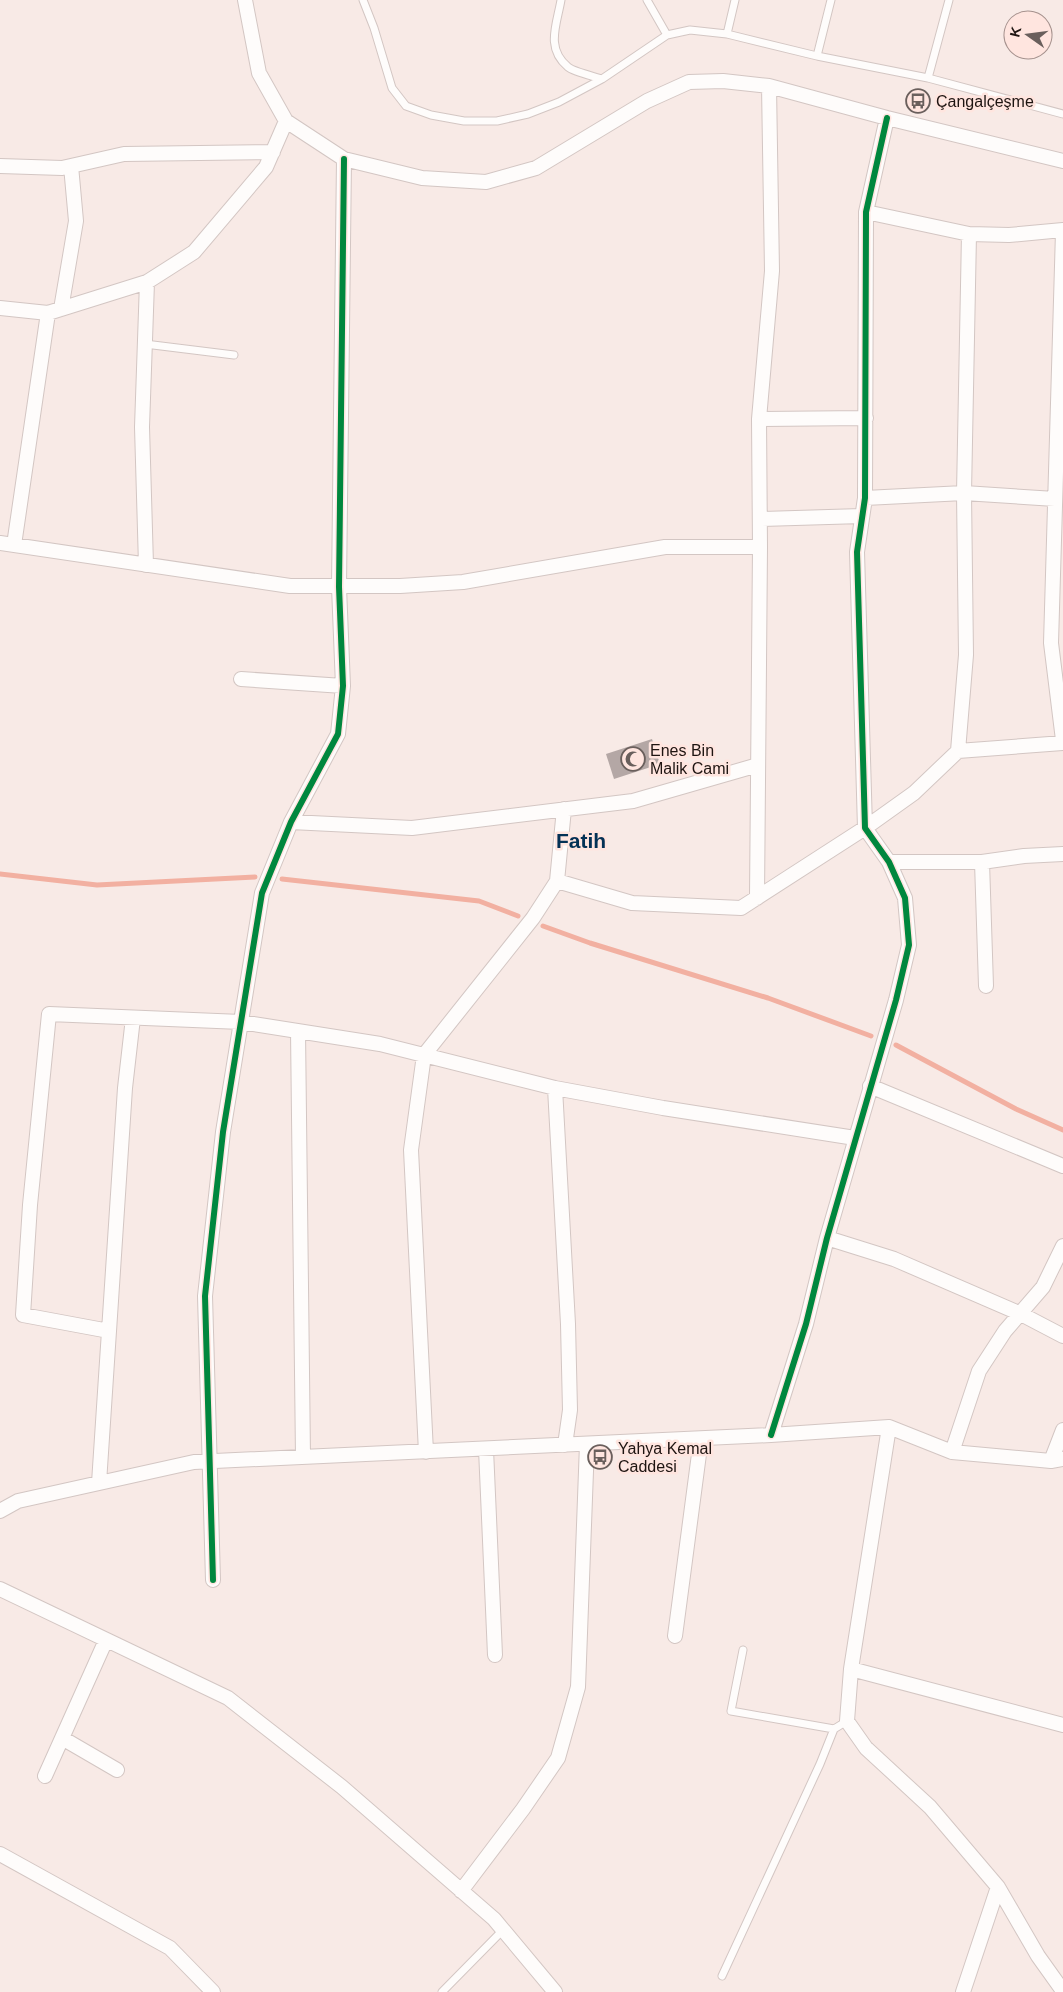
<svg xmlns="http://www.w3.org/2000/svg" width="1063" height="1992" viewBox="0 0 1063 1992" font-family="Helvetica,sans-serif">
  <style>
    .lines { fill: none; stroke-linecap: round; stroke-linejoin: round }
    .stream { stroke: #f2b0a1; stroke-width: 5 }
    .building { fill: #b4a7a5 }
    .lane-casing { stroke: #d3c6c3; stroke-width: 9 }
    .street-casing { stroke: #d3c6c3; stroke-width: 16 }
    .lane { stroke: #fefcfb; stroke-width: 7 }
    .street { stroke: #fefcfb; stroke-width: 14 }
    .cycleway-casing { stroke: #ffe5df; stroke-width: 9 }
    .cycleway { stroke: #00873e; stroke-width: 6 }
    .labels { text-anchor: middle; stroke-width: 5; stroke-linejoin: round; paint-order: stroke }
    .poi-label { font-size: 16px; fill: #1e1411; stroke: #ffe5df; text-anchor: start }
    .district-label { font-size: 21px; font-weight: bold; fill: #043155; stroke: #ffe5df }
  </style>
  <rect width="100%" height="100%" fill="#f8eae6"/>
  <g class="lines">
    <!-- stream -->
    <path class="stream" d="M0,874L97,885L255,877
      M282,879L479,901L518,916
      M543,926L590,943L768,998L871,1036
      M896,1045L1016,1109L1063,1130"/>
  </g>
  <!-- building -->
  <path class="building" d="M652,739L660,764L614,779L606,754Z"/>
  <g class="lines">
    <!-- lane casing -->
    <g class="lane-casing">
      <path id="lane" d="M363,0L374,28L392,88L406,106L431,115L464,121H497L528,114L559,102L602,79L667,35L690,30L727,34
        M561,0C557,24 545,48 568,67C574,72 593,76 602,79
        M647,0L667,35
        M735,0L727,34L817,56L928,78L1063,114
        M817,56L831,0
        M928,78L949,0
        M145,344L234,355
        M743,1650L731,1711L834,1729
        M722,1976L820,1764L834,1729L847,1721
        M442,1992L503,1930"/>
    </g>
    <!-- street casing -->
    <g class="street-casing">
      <path id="street" d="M245,0L259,73L286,121L344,159L422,178L486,182L536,168L647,101L689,82L723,81L769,86L887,118L1063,161
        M0,166L62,168L124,154L273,152
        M866,212L969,234L1009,235L1063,230
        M1063,232L1051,643L1063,740
        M0,308L48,313L147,282L194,252L266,167L286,121
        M61,309L76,221L71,166
        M759,419L866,418
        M865,498L964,493L1055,499
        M761,519L862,516
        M0,543L290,586H400L463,582L665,547H760
        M14,545L48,313
        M146,565L142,427L147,282
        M241,679L343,686
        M958,751L966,655L964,493L969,234
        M291,822L412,828L633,801L758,765
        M889,862H982L1024,856L1063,854
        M982,862L986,986
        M557,881L632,903L741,908L865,828L914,793L958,751L1063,743
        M757,898L760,547L759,419L772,271L769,86
        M298,1031L303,1457
        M870,1086L1063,1166
        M555,1088L568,1324L570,1410L565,1445
        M827,1238L894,1259L1021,1314L1063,1336
        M109,1331L23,1315L30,1205L49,1014L241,1022L380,1044L555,1088L663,1108L855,1138
        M889,1427L851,1669L847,1721L866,1748L930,1807L998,1887L1038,1956L1063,1991
        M771,1435L806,1324L827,1238L896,1000L909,945L905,898L889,862L865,828L857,552L865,498L866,212L887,118
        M486,1449L495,1655
        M426,1452L411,1150L424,1055L533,918L557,881L564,809
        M952,1452L979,1371L1005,1331L1043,1287L1063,1246
        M1051,1461L1063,1430
        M99,1483L125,1088L133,1018
        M0,1511L18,1501L194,1462L771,1435L889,1427L952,1452L1051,1461L1063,1459
        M213,1580L205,1296L223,1132L262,893L291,822L338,734L343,686L339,587L344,159
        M0,1589L228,1698L342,1787L494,1919L555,1992
        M675,1636L701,1439
        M851,1669L1063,1725
        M62,1738L117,1770
        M45,1776L106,1640
        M0,1854L170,1948L213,1992
        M461,1891L523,1809L558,1758L578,1687L587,1444
        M963,1992L998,1887"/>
    </g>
    <!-- lane -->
    <use href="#lane" class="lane"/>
    <!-- street -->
    <use href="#street" class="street"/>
    <!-- cycleway casing -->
    <g class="cycleway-casing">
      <path id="cycleway" d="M771,1435L806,1324L827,1238L896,1000L909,945L905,898L889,862L865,828L857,552L865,498L866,212L887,118
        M213,1580L205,1296L223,1132L262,893L291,822L338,734L343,686L339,587L344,159"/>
    </g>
    <!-- cycleway -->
    <use href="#cycleway" class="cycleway"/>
  </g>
  <!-- icons -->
  <defs>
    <g id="bus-ring" transform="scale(1.25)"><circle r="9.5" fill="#ffe5df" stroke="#6a5f5c" stroke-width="1.5"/><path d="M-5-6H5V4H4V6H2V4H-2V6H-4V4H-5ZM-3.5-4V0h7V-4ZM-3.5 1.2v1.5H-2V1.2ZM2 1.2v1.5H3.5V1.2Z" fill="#6a5f5c"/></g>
    <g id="mosque-ring" transform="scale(1.25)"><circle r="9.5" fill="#ffe5df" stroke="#6a5f5c" stroke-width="1.5"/><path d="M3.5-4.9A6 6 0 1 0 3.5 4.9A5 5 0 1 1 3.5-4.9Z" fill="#6a5f5c"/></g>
  </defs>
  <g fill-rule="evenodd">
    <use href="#bus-ring" x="918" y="101"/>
    <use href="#mosque-ring" x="633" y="759"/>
    <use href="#bus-ring" x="600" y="1457"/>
  </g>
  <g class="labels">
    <!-- poi labels -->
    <g class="poi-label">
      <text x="936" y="107">Çangalçeşme</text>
      <text x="650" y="756">Enes Bin<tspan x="650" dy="18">Malik Cami</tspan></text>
      <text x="618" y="1454">Yahya Kemal<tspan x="618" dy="18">Caddesi</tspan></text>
    </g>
    <!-- district labels -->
    <g class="district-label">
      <text x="581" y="848">Fatih</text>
    </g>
  </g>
  <!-- north arrow -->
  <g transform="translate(1028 35) rotate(284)"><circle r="24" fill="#ffe5df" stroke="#a5918d"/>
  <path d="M0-4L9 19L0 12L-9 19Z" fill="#6a5f5c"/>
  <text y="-8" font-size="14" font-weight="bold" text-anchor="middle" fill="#1e1411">K</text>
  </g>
</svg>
